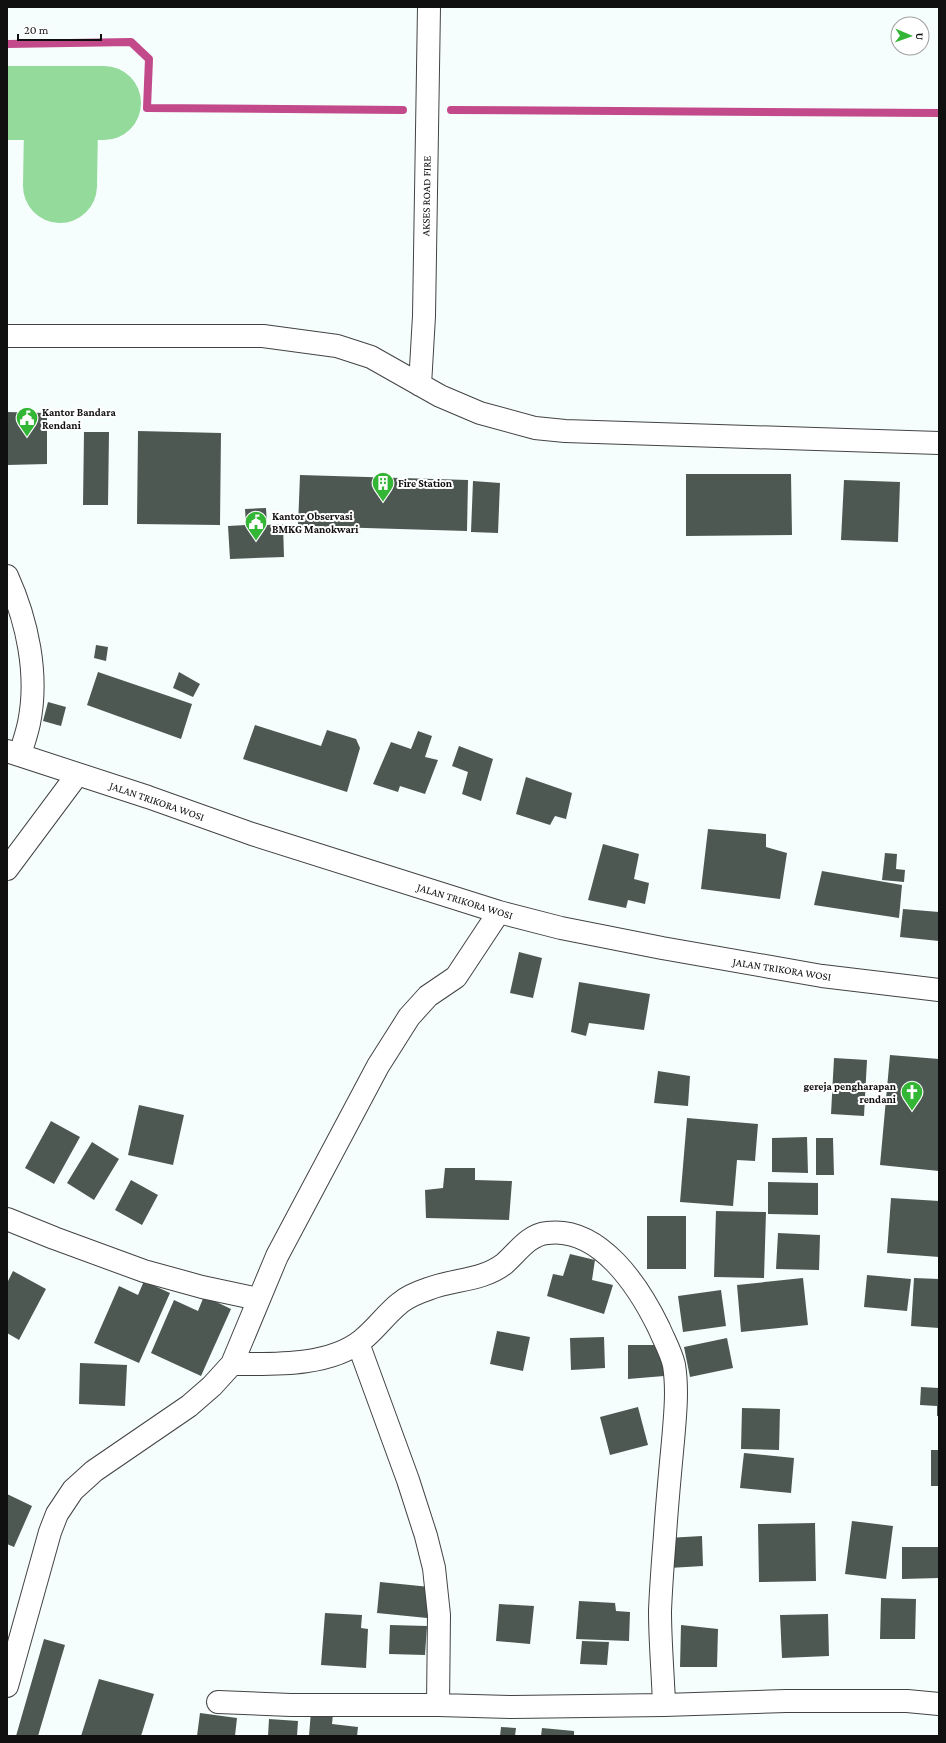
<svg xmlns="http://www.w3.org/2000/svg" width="946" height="1743" viewBox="0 0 946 1743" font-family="'Crimson Pro',serif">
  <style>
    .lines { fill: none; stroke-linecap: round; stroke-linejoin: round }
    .stream { stroke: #c24a8a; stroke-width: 8 }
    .taxiway { stroke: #94da9a; stroke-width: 74 }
    .building { fill: #4e5852 }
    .minor-casing { stroke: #434343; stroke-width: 24 }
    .minor { stroke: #fff; stroke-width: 22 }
    .labels { text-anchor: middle; stroke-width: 4; stroke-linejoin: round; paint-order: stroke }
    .street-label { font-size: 11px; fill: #101010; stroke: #fff }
    .poi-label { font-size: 11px; font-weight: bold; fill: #101010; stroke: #fff; text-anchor: start }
  </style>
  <rect width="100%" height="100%" fill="#f5fefd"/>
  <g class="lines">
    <!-- stream -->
    <path class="stream" d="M7,44L131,42L149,59L147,108L403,110
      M451,110L939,113"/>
    <!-- taxiway -->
    <path class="taxiway" d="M7,103H104
      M60,186L61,126L79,103"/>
  </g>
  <!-- building -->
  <path class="building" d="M7,412L47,413V464L7,465Z
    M138,431L221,433L220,525L137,524Z
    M84,432H109L108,505H83Z
    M686,474H791L792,535L686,536Z
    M300,475L468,480L467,531L298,526Z
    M844,480L900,482L898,542L841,540Z
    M473,481L500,483L498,533L471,532Z
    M266,508L267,525L283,524L284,557L230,559L228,526L246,525L245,509Z
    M96,645L108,647L106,661L94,658Z
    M98,672L192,704L181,739L87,705Z
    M179,672L200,684L193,697L173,688Z
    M48,702L66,707L61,726L43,721Z
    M255,725L321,746L327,730L356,739L360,748L347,792L243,759Z
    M418,731L432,736L425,757L438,760L425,794L400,786L398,792L373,784L391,742L411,749Z
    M459,746L493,759L481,801L462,794L468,772L452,766Z
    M526,777L572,793L566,819L555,816L550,825L516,814Z
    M708,829L766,834V847L787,853L780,899L701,889Z
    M603,844L639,854L634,879L649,883L645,904L628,900L626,908L588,900Z
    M885,853L897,854L896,869L905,870L904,882L882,880Z
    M822,871L902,885L899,918L814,905Z
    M903,909L939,912V941L900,937Z
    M519,952L542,958L533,998L510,993Z
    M579,982L650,994L644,1030L589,1023L586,1036L571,1032Z
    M890,1055L939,1059V1171L880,1165Z
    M834,1058L867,1060L864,1116L831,1114Z
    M658,1071L690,1076L688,1106L654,1103Z
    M139,1105L184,1115L173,1165L128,1155Z
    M687,1118L758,1124L755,1161L737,1160L733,1206L680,1202Z
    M51,1121L80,1137L54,1184L25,1168Z
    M807,1137L808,1173L772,1172V1138Z
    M816,1138H833L834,1175H816Z
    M92,1142L119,1159L94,1200L67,1183Z
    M445,1168H475V1180L512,1181L509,1220L426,1218L425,1190L443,1188Z
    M131,1180L158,1195L142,1225L115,1210Z
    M768,1182L818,1183V1215L768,1214Z
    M891,1198L939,1201V1257L887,1253Z
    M716,1211L766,1212L764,1278L714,1277Z
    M647,1216H686V1269H647Z
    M778,1233L820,1235L819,1270L776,1269Z
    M570,1254L595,1260L592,1280L613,1285L604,1314L547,1296L553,1274L563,1276Z
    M13,1271L46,1289L19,1340L7,1333V1283Z
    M867,1275L911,1279L907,1311L864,1307Z
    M803,1278L808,1325L741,1332L737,1285Z
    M914,1278L939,1279V1328L911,1326Z
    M144,1281L170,1293L139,1363L94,1343L119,1286L138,1295Z
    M721,1290L726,1326L683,1332L678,1296Z
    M204,1296L231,1309L201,1376L151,1353L174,1300L198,1311Z
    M497,1331L530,1337L523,1371L490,1364Z
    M604,1337L605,1368L571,1370L570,1338Z
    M727,1338L733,1368L690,1377L684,1347Z
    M628,1345H663L664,1376L628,1379Z
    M80,1363L127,1365L125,1406L79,1404Z
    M921,1387L939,1388V1416H937V1406L920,1405Z
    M638,1407L648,1445L610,1455L600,1417Z
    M742,1408L780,1409L779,1450L741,1449Z
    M931,1450H939V1486H931Z
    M744,1453L794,1458L791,1493L740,1488Z
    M7,1494L32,1506L14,1547L7,1544Z
    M852,1521L893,1526L886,1579L845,1574Z
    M815,1523L816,1581L759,1582L758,1524Z
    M702,1536L703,1566L669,1568L667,1538Z
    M902,1547H939V1578L902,1579Z
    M380,1582L430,1587L427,1618L377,1613Z
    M881,1598L916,1599L915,1639H880Z
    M579,1601L615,1603L616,1611L630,1612L629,1641L576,1639Z
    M499,1604L534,1606L530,1644L496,1641Z
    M325,1613L362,1615L361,1628L368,1629L366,1668L321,1665Z
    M828,1614L829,1656L782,1658L780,1615Z
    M390,1625L427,1626L425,1655L389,1654Z
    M681,1625L718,1629L717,1667H680Z
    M44,1639L65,1645L38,1736H16Z
    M582,1641L609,1642L607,1665L580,1664Z
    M99,1679L154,1694L141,1736H81Z
    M311,1711L333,1714L332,1724L358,1727L357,1736H309Z
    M200,1713L237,1718L235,1736H197Z
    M269,1719L298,1721L297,1736H268Z
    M501,1727L516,1728L515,1736H500Z
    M542,1728L574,1731V1736H541Z"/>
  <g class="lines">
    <!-- minor casing -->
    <g class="minor-casing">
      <path id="minor" d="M7,336H263L337,346L371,357L440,396L480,413L535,428L565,431L939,443
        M420,385L424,316L429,7
        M7,576C27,620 39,674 29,723C27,733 23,744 20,755
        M7,751L148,797L252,834L499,912L561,928L662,948L822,976L939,990
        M7,869L77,775
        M7,1219L54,1238L144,1271L202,1287L258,1299
        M358,1343L408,1480L426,1536L434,1568L439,1615L438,1705
        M232,1364C271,1364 329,1367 362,1340C376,1329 386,1314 400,1303C407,1297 419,1292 428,1289C453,1279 482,1281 504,1264C517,1253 528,1235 547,1233C600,1226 639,1287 659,1328C664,1340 671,1352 674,1365C678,1390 675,1417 673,1441C670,1473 667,1504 665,1535C663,1560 661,1586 660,1611C660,1642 663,1674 664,1705
        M7,1686L50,1532L57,1514L73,1490L94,1471L189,1406L212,1386L232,1364L277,1256L378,1066L409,1017L428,996L456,977L499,912
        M218,1702L291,1705H438L512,1707L664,1705L786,1701H907L939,1704"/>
    </g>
    <!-- minor -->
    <use href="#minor" class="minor"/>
  </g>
  <!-- icons -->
  <defs>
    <g id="civic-pin" transform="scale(1.15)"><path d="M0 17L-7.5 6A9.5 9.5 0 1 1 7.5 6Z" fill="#33b536" stroke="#fff"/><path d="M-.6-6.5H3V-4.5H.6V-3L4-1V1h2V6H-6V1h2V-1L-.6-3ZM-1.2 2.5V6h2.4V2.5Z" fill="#fff"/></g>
    <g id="building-pin" transform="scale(1.15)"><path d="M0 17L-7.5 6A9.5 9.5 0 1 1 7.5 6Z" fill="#33b536" stroke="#fff"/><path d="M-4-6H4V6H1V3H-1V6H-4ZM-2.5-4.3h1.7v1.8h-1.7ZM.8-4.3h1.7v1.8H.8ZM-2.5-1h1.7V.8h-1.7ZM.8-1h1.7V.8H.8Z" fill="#fff"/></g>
    <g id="church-pin" transform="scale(1.15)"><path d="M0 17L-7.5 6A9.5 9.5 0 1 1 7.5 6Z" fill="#33b536" stroke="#fff"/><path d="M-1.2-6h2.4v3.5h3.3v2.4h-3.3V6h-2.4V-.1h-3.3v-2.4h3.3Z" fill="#fff"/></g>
  </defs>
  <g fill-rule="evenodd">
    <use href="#civic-pin" x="27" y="418"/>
    <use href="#building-pin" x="383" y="483"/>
    <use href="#civic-pin" x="256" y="522"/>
    <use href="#church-pin" x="912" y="1092"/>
  </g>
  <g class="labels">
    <!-- street labels -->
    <g class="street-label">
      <text transform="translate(426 196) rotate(-89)" y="4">AKSES ROAD FIRE</text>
      <text transform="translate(157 801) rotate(19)" y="4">JALAN TRIKORA WOSI</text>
      <text transform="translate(465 901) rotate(17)" y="4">JALAN TRIKORA WOSI</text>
      <text transform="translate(782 969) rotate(9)" y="4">JALAN TRIKORA WOSI</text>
    </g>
    <!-- poi labels -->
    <g class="poi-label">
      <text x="42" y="416">Kantor Bandara<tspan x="42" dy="13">Rendani</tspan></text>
      <text x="398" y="487">Fire Station</text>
      <text x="272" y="520">Kantor Observasi<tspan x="272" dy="13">BMKG Manokwari</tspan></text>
      <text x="896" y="1090" text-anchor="end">gereja pengharapan<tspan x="896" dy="13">rendani</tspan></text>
    </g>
  </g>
  <!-- border -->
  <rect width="946" height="1743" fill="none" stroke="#101010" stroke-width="16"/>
  <!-- north arrow -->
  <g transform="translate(910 36) rotate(92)"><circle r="19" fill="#ffffff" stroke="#9f9f9f"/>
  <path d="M0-3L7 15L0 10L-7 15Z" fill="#33b536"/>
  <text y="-6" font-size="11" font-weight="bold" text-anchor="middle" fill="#101010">U</text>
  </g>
  <!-- scale -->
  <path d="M18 34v6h83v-6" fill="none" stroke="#101010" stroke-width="2"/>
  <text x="24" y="34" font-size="12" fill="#101010" stroke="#ffffff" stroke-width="3" paint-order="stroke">20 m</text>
</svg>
